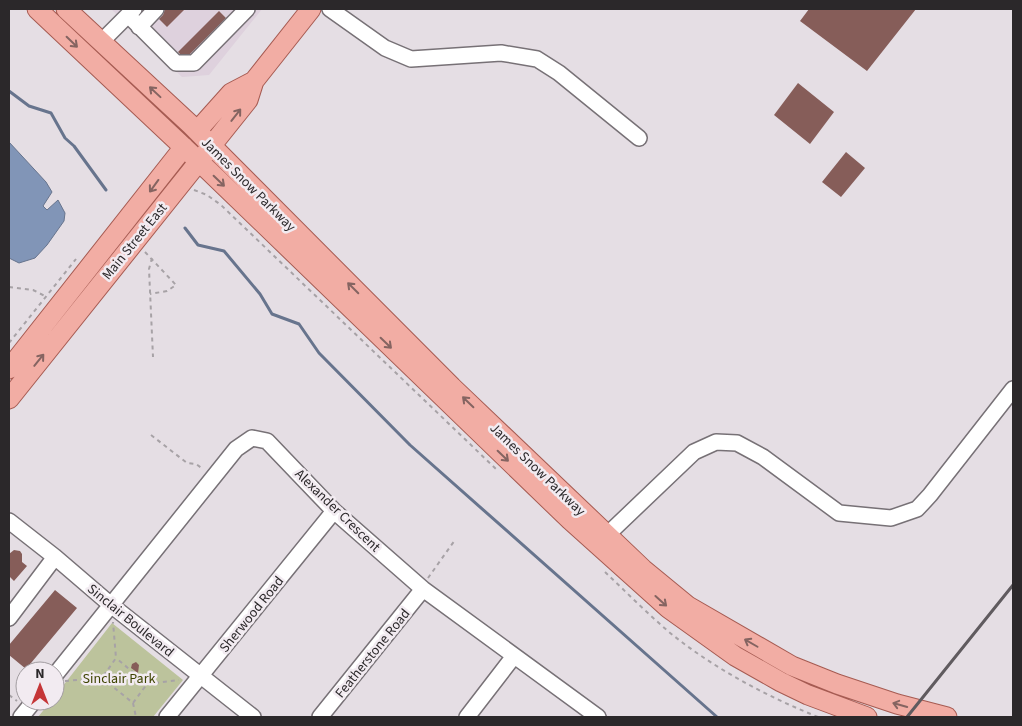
<svg xmlns="http://www.w3.org/2000/svg" width="1022" height="726" viewBox="0 0 1022 726" font-family="'Source Sans 3',sans-serif">
  <style>
    .built { fill: #ded1dd }
    .green { fill: #bcc39c }
    .water { fill: #8195b7; stroke: #67748d }
    .lines { fill: none; stroke-linecap: round; stroke-linejoin: round }
    .stream { stroke: #67748d; stroke-width: 3 }
    .building { fill: #865d59 }
    .minor-casing { stroke: #777176; stroke-width: 18 }
    .major-casing { stroke: #a65b52; stroke-width: 21 }
    .path { stroke: #a7a2a6; stroke-width: 2; stroke-dasharray: 4 4; stroke-linecap: butt }
    .minor { stroke: #fff; stroke-width: 15 }
    .major { stroke: #f2ada4; stroke-width: 19 }
    .rail { stroke: #605b5f; stroke-width: 3 }
    .oneway { stroke: #856461 }
    .labels { text-anchor: middle; stroke-width: 5; stroke-linejoin: round; paint-order: stroke }
    .street-label { font-size: 14px; fill: #2b282a; stroke: #f2ebf1 }
    .park-label { font-size: 14px; fill: #3d4300; stroke: #f2ebf1 }
  </style>
  <rect width="100%" height="100%" fill="#e5dee4"/>
  <!-- built -->
  <path class="built" d="M111,9H262L209,75L182,77Z"/>
  <!-- green -->
  <path class="green" d="M112,623L183,680L153,717H38L51,701H55V696Z"/>
  <!-- water -->
  <path class="water" d="M9,142L46,182L52,192L43,206L47,210L58,200L65,213L64,221L47,245L35,258L19,263L9,258Z"/>
  <g class="lines">
    <!-- stream -->
    <path class="stream" d="M9,91L29,106L51,113L65,138L74,146L106,190
      M185,228L198,245L224,251L260,294L272,314L299,324L319,353L410,445L717,717"/>
  </g>
  <!-- building -->
  <path class="building" d="M165,9H185L167,27L159,19L163,15Z
    M809,9H916L867,71L800,21Z
    M219,11L226,18L190,54H180L178,52Z
    M798,83L834,112L810,144L774,115Z
    M846,152L865,168L841,197L822,182Z
    M14,550L20,551L22,554V562L27,566L14,581L9,576V554Z
    M55,590L77,608L26,669L9,655V645Z
    M136,662L139,665L138,673L131,668L132,664Z"/>
  <g class="lines">
    <!-- minor casing -->
    <g class="minor-casing">
      <path id="minor" d="M330,9L385,48L411,59L501,53L537,59L559,73L639,138
        M128,15L176,63H194L247,9
        M139,27L156,9
        M101,42L134,9
        M9,521L55,557L111,605L253,717
        M607,535L694,452L716,442L737,443L763,457L839,513L891,518L917,509L930,495L1013,389
        M9,618L55,557
        M55,675L236,449L252,438L267,441L334,511L423,589L598,717
        M21,717L34,701
        M167,717L334,511
        M320,717L423,589
        M467,717L514,656"/>
    </g>
    <!-- major casing -->
    <g class="major-casing">
      <path id="major" d="M37,9L209,171L570,520L668,608L735,656L781,682L808,695L867,717
        M66,9L191,125L452,387L643,569L688,606L792,666L837,684L897,704L947,717
        M197,131L231,93L254,81
        M9,369L184,147
        M9,399L248,100L254,81L311,9"/>
    </g>
    <!-- path -->
    <path class="path" d="M194,190L207,195L221,205L496,469
      M145,252L176,285L167,291L150,294
      M152,258L149,269L153,357
      M9,287L33,290L47,297
      M9,343L76,259
      M151,435L187,463L196,464L203,469
      M605,572C626,592 647,613 669,632C713,668 766,696 818,717
      M428,578L455,540
      M102,678L133,703L147,684L116,658
      M65,681L102,678L116,658L113,622
      M147,684L179,680
      M9,695L17,701
      M133,703L136,717"/>
    <!-- minor -->
    <use href="#minor" class="minor"/>
    <!-- major -->
    <use href="#major" class="major"/>
    <!-- rail -->
    <path class="rail" d="M907,717L1013,585"/>
  </g>
  <!-- one-way arrows -->
  <defs><path id="oneway-shaft" d="M-6 0H5M1.5-3L5.5 0L1.5 3" fill="none" stroke-width="1.6" stroke-linecap="round" stroke-linejoin="round" transform="scale(1.25)"/></defs>
  <g class="oneway">
    <use href="#oneway-shaft" transform="translate(72 42) rotate(44)"/>
    <use href="#oneway-shaft" transform="translate(155 92) rotate(-137)"/>
    <use href="#oneway-shaft" transform="translate(236 115) rotate(-52)"/>
    <use href="#oneway-shaft" transform="translate(219 181) rotate(44)"/>
    <use href="#oneway-shaft" transform="translate(154 186) rotate(126)"/>
    <use href="#oneway-shaft" transform="translate(353 288) rotate(-135)"/>
    <use href="#oneway-shaft" transform="translate(386 343) rotate(44)"/>
    <use href="#oneway-shaft" transform="translate(39 360) rotate(-51)"/>
    <use href="#oneway-shaft" transform="translate(468 402) rotate(-136)"/>
    <use href="#oneway-shaft" transform="translate(503 456) rotate(44)"/>
    <use href="#oneway-shaft" transform="translate(661 601) rotate(42)"/>
    <use href="#oneway-shaft" transform="translate(751 643) rotate(-150)"/>
    <use href="#oneway-shaft" transform="translate(900 705) rotate(-164)"/>
  </g>
  <g class="labels">
    <!-- street labels -->
    <g class="street-label">
      <text transform="translate(249 184) rotate(45)" y="5">James Snow Parkway</text>
      <text transform="translate(134 241) rotate(-51)" y="5">Main Street East</text>
      <text transform="translate(538 469) rotate(44)" y="5">James Snow Parkway</text>
      <text transform="translate(338 510) rotate(44)" y="5">Alexander Crescent</text>
      <text transform="translate(251 614) rotate(-51)" y="5">Sherwood Road</text>
      <text transform="translate(131 620) rotate(39)" y="5">Sinclair Boulevard</text>
      <text transform="translate(372 653) rotate(-51)" y="5">Featherstone Road</text>
    </g>
    <!-- park labels -->
    <g class="park-label">
      <text x="119" y="683">Sinclair Park</text>
    </g>
  </g>
  <!-- border -->
  <rect width="1022" height="726" fill="none" stroke="#2b282a" stroke-width="20"/>
  <!-- north arrow -->
  <g transform="translate(40 686)"><circle r="24" fill="#f2ebf1" stroke="#a29da1"/>
  <path d="M0-4L9 19L0 12L-9 19Z" fill="#c53638"/>
  <text y="-8" font-size="14" font-weight="bold" text-anchor="middle" fill="#2b282a">N</text>
  </g>
</svg>
